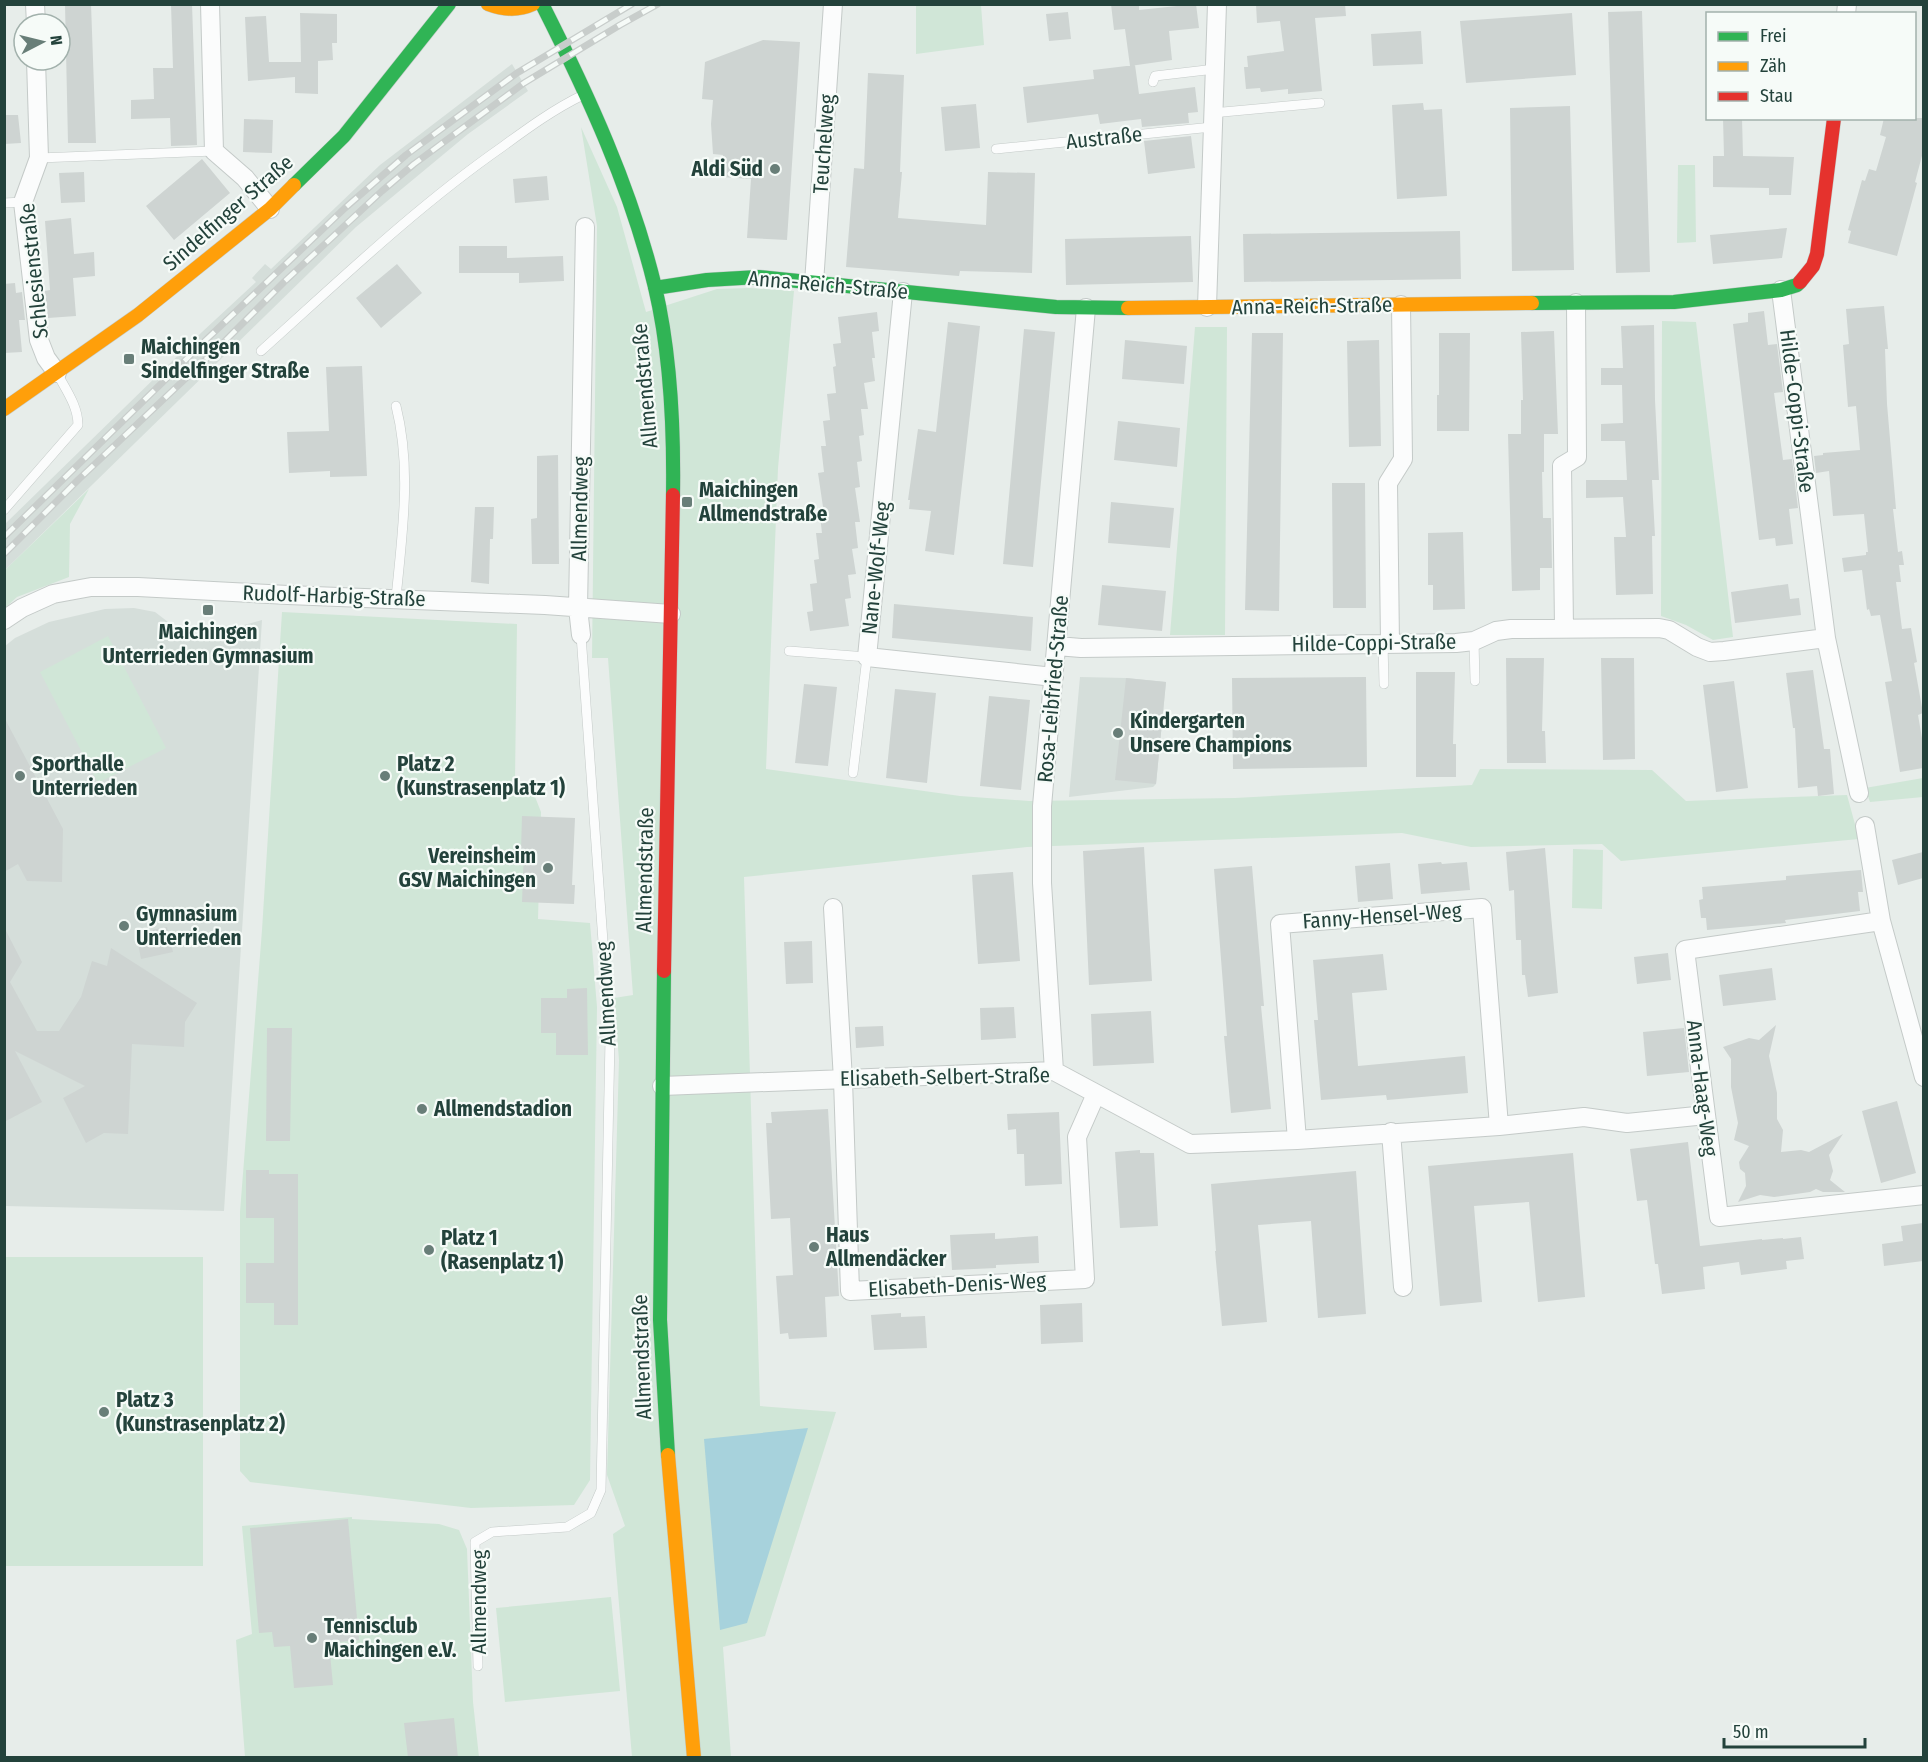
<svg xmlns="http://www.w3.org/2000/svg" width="1928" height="1762" viewBox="0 0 1928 1762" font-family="'Fira Sans Condensed',sans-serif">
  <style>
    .built { fill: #d5deda }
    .green { fill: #d0e6d7 }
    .water { fill: #a7d2dc }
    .building { fill: #ced4d2 }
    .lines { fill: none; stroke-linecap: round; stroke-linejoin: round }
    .lane-casing { stroke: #c4cac8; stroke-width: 10 }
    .street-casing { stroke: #c4cac8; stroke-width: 20 }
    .fast-casing { stroke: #c2cac7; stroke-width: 15 }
    .slow-casing { stroke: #c2cac7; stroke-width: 15 }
    .jam-casing { stroke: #c2cac7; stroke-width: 15 }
    .lane { stroke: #fbfcfc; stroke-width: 9 }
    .street { stroke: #fbfcfc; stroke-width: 18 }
    .fast { stroke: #30b455; stroke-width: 14 }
    .slow { stroke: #ff9f0a; stroke-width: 14 }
    .jam { stroke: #e5322d; stroke-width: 14 }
    .rail-casing { stroke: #c8cdcb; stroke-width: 7 }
    .rail { stroke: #f6fbf8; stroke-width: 4.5; stroke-dasharray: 14; stroke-linecap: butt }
    .poi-dot { fill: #687e78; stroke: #f6fbf8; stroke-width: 2 }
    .labels { text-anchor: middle; stroke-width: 4.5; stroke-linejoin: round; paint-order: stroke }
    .street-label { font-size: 21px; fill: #23423b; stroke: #f6fbf8 }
    .poi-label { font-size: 21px; font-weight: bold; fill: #23423b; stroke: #f6fbf8; text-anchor: start }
  </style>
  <rect width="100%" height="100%" fill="#e7edea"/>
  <!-- built -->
  <path class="built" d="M512,64L528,91L468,134L356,227L5,570V524L202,332L256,282L252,278L265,264L271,269L380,165Z
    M134,608L155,612L176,628L244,625L262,620L224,1211L5,1206V646L15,638L49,622L105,609Z
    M1080,677L1126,678L1166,682L1156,784L1153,787L1069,797Z"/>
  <!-- green -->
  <path class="green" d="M916,5H981L984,45L916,54Z
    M581,127L617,207L646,312L717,289L749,288L794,291L778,468L766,769L960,796L1029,801L1235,798L1472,785L1480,769L1652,770L1686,801L1847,795L1859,839L1621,861L1602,844L1471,847L1402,833L1027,847L744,877L760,1406L836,1412L765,1636L723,1647L731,1757H632L613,1534L625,1526L607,1475L619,1060L614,998L633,995L608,658H592L597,226Z
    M1678,165H1695L1696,242L1677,243Z
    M1662,321L1696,322L1733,637L1713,640L1686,625L1661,616Z
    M1195,327H1227L1225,635H1170Z
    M89,489L70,524L69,577L17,597L5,608V570Z
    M282,612L517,624L515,781L530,784L541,812L538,919L590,923L597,1007L590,1480L574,1505L471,1508L250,1482L240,1471V1212L262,930Z
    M108,636L166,748L98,783L40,672Z
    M1923,778V797L1870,802L1865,788Z
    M1573,849L1603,850L1602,909L1572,908Z
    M5,1257H203V1566H5Z
    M352,1517V1519L439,1524L459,1530L467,1549L473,1702L479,1757H245L236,1640L252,1634L242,1526Z
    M611,1597L620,1691L505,1702L496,1608Z"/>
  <!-- water -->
  <path class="water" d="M808,1428L747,1623L720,1630L704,1439Z"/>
  <!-- building -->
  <path class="building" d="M65,4H91L96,143H68Z
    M171,4H192L197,145L171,146L170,118L131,119V100L154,99L153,68H173Z
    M1111,4H1139V10L1196,4L1199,28L1169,31L1172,60L1130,66L1125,29L1114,30Z
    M1256,4H1345L1346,16L1315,18L1322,91L1288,94V89L1261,92L1260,88L1246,89L1244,67H1248L1247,56L1284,51L1280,21L1257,23Z
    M1642,11L1650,272L1616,273L1608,12Z
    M1068,12L1071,39L1049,41L1046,14Z
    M300,13L337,14V43H332L333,60L318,61V94L295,93V77L248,81L245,17L266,16L269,62H301Z
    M1572,13L1576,75L1466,83L1460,21Z
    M1421,31L1423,64L1373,66L1371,34Z
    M763,40L800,42L787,240L747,238L751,179L721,177L723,155L713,154L711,124L713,100L702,99L705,62Z
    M1135,65L1139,94L1195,87L1198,112L1188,113L1189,123L1142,127L1141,119L1100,124L1098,114L1027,123L1023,87L1094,79L1093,70Z
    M868,73L904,75L900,172H902L898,218L986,225L988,172L1035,173L1032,273L960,271L959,276L846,267L854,168L864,169Z
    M1423,103L1424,110L1442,109L1447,196L1397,199L1392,105Z
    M976,104L980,148L945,151L941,107Z
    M1570,106L1574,270L1512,271L1510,108Z
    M4,115H18L21,143L4,144Z
    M1723,118H1742L1743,156L1794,157L1791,195H1769V188L1713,187V156H1724Z
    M1884,118H1923V152L1915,182L1917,183L1897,256L1848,243L1851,231L1848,230L1862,180L1865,181L1869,169L1876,171L1886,137L1880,135Z
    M244,119L273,120L272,153L243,152Z
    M1191,136L1195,168L1148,174L1144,141Z
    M202,159L230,193L174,240L146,206Z
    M84,172L85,202L61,203L59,173Z
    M547,176L549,200L515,203L513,179Z
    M71,218L74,254L94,252L95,276L73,278L76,316L48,318L45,291L50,290L45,221Z
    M1787,228L1782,258L1713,264L1710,235Z
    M1460,231L1461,279L1244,282L1243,234Z
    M1191,236L1193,282L1066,285L1065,239Z
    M459,246H507V258L563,256L564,281L519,283V273H459Z
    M397,264L422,293L381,328L356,298Z
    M15,283L16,293L22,292L25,320H19L22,352L4,353V284Z
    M1884,306L1888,349H1885L1887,404L1896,509H1893L1898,552L1902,551L1904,565H1899L1901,582H1896L1902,629L1911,628L1917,662L1914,663L1923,713L1918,715L1923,744V768L1900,772L1885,682L1892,681L1880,615L1871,616L1869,609L1867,610L1862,570L1844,572L1842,558L1866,555V552H1868L1864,514L1833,516L1829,471L1816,473L1814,456L1823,455V453L1860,450L1856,406L1848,407L1843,345L1849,344L1846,309Z
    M1764,311L1768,345L1777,344L1783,392L1774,393L1783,460L1792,459L1798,508L1789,509L1793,544L1776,546L1775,538L1759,540L1733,324L1748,322V313Z
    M877,312L879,331L872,332L875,358H872L875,381L864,383L868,409H861L864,435L859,436L862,461L857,462L860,487L855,488L860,522H855L858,548L852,549L856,574L848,575L851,598L845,599L849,626L810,631L807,612L813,611L810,584L817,583L814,560L819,559L816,533H822L819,507H823L818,473L824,472L821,446H826L823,421L830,420L827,394L836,393L833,367L836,366L833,344L841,343L838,317Z
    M948,322L980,326L954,555L925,551L931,511L909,509L910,500H908L918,429L936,432Z
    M1654,325L1655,400L1659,480H1652L1655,536H1652L1653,594L1616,595L1614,537H1626L1623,497L1586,498V480H1627L1625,441H1601V424L1623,423L1622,385H1601V368H1623L1621,326Z
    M1024,329L1055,332L1033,567L1003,564Z
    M1554,331L1558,434H1544V472H1542L1543,518H1551L1552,568H1540V590L1512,591L1508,434H1521V400H1523L1521,332Z
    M1252,333H1283L1279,611L1245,610Z
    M1439,333H1470L1469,431H1437V395H1439Z
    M1125,340L1187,346L1184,384L1122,379Z
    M1379,340L1381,446L1349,447L1347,341Z
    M362,366L367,476L330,477V471L289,473L287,432L329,431L326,367Z
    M1118,421L1180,428L1177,467L1114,460Z
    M558,455L559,564H532L531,519L537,518V456Z
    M1332,483H1365L1366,608H1333Z
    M1111,502L1174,508L1170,548L1108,543Z
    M475,507H494L493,539H490L489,584L471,582Z
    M1463,532L1465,609L1433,610V585H1428V533Z
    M1788,584L1790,599L1799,598L1801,615L1735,623L1731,592Z
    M1102,585L1166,591L1162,631L1098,625Z
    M894,604L1033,617L1031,651L892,638Z
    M1506,658H1544L1542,731H1545L1546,763H1507Z
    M1601,658H1634L1635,759L1603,760Z
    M1813,670L1824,749H1830L1834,794L1818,796L1817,786L1798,788L1795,728H1793L1786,673Z
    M1416,672H1455L1453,744H1456V777H1416Z
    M1366,677L1367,767L1233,769L1232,678Z
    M1126,678L1166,682L1156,784L1115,780Z
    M1734,681L1748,788L1716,792L1703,685Z
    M804,684L837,687L828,766L795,763Z
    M895,689L936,693L927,783L886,778Z
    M989,696L1030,700L1021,790L980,786Z
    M4,717L63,829L62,882L27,881L18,864L4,872Z
    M522,816L575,818L572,885H575L574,904L522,902L524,850H521Z
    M1144,847L1152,981L1089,985L1083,851Z
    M1545,848L1558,993L1528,997L1525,975H1522L1521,940H1516L1514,890L1509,891L1506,852Z
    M1923,852V878L1898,885L1892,860Z
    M1441,862L1442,864L1467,862L1470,890L1421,894L1418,864Z
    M1390,863L1393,899L1358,902L1355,866Z
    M1252,866L1264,1006H1261L1271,1109L1231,1113L1224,1036H1227L1214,869Z
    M1861,870L1863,892H1858L1860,911L1785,920L1786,923L1707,930L1706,918H1701L1699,900L1703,899L1702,887L1786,880V876Z
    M1013,872L1020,961L978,964L972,875Z
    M4,927L22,962L10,982L37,1031H59L81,997L92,961L107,966L111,948L197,1003L185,1022L184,1047L132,1044L128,1134L104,1133L86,1143L63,1098L85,1086L15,1051L42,1102L4,1122Z
    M167,927L173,952L141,959L136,933Z
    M812,941L813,983L786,984L784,942Z
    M1668,953L1671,980L1637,984L1634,957Z
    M1383,954L1387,990L1352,993L1358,1066L1465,1056L1468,1093L1387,1100L1386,1095L1321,1100L1314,1020H1318L1313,960Z
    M1772,968L1776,1000L1723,1006L1719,975Z
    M587,988L588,1055H556V1033H541V998H567V989Z
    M1014,1007L1016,1038L981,1040L980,1008Z
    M1151,1011L1154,1063L1093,1066L1091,1014Z
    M1776,1025L1769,1056L1777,1093V1119L1783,1130L1781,1152L1801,1150L1809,1152L1843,1134L1829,1155L1833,1171L1830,1180L1845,1192H1823L1816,1189L1810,1192L1774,1197L1760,1195L1738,1202L1746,1186L1745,1173L1740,1169L1739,1162L1749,1146L1734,1140L1738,1123L1731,1087V1059L1723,1047L1749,1038L1759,1040Z
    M883,1026L884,1046L856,1048L855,1027Z
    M267,1028H292L290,1141H266Z
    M1684,1028L1689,1072L1647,1076L1643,1032Z
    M1897,1101L1916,1173L1881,1183L1862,1111Z
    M828,1109L839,1296L825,1297L827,1337L789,1339L788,1333L780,1334L776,1276L793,1275L790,1218L771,1219L766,1123H772L771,1112Z
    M1059,1112L1062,1184L1025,1186L1024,1154H1017L1016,1129L1008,1130L1007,1114Z
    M1688,1142L1700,1246L1762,1239V1240L1783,1238V1239L1801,1237L1804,1259L1786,1261L1787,1269L1741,1275L1739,1262L1703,1267L1705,1289L1662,1294L1658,1264H1655L1647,1200L1637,1201L1630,1149Z
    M1140,1150V1153H1154L1158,1226L1120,1228L1115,1152Z
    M1573,1153L1585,1297L1538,1302L1529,1202L1474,1206L1482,1302L1440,1306L1428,1166Z
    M246,1170H269V1174H298V1325H274V1303H246V1263H274V1218H246Z
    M1356,1171L1366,1314L1318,1318L1311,1221L1258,1225L1267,1322L1222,1326L1215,1251H1216L1211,1184Z
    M1923,1223V1261L1884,1266L1882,1244L1903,1241L1901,1226Z
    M995,1233V1239L1038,1236L1039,1263L996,1265V1268L952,1270L950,1235Z
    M1082,1303L1083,1342L1041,1344L1040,1305Z
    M901,1313V1317L925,1316L927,1348L874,1350L871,1315Z
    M348,1519L359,1640L329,1643L333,1685L294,1688L290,1646L274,1647L272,1632L259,1633L250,1528Z
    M454,1718L458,1758H408L404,1723Z"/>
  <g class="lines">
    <!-- lane casing -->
    <g class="lane-casing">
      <path id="lane" d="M1153,82L1155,76L1215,69
        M1212,113L1320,103
        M996,149L1212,127
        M39,158L214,151
        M4,203L23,202
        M261,351C339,281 416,207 502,147C528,128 554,109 583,95
        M396,406C412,469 402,535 396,598
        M4,510L78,425C78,406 66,390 57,373
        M1474,641L1475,681
        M1383,643L1384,684
        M789,651L867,657L853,773
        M478,1666L475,1542L492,1532L567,1527L591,1513L601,1490L610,1039L581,635"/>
    </g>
    <!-- street casing -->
    <g class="street-casing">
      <path id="street" d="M35,4L36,24
        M210,4L214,151L245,178L270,209
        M1846,14L1847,4
        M36,60L39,158L23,202L39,340L46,358L57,373
        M814,283L833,4
        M1781,290L1826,638L1859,793
        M903,292L867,657L1054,677
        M1207,307L1217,4
        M4,620L22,608L53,594L91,587H138L288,595L545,605L671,614
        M1564,628L1562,466L1577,457L1576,303
        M581,635L578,608L585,227
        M1390,643L1388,483L1403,459L1401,305
        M1057,646L1081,648L1456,643L1474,641L1496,631L1511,629L1659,628L1669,630L1697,647L1710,652L1724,651L1826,638
        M1865,826L1881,921
        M833,908L843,1080L850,1291L1085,1279L1077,1137L1096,1094
        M1054,1071L1042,883V806L1086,308
        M1924,1077L1881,921L1685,950L1719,1217L1924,1195
        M662,1086L1054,1071L1190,1144L1297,1140L1499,1126L1584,1117L1627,1123L1706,1115
        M1391,1132L1403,1287
        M1297,1140L1280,924L1482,908L1499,1126"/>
    </g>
    <!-- fast casing -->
    <g class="fast-casing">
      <path id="fast" d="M542,4C588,95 631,188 655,287C671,355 674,426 673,495
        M294,185L344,136L449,4
        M655,288L707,280L758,277L1056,307L1128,308
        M1532,303L1674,302L1781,290L1797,285L1800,282
        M664,971L660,1320L668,1455"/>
    </g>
    <!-- slow casing -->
    <g class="slow-casing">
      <path id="slow" d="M488,4C504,10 518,11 533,4
        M1128,308L1532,303
        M4,409L138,315L270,209L294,185
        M668,1455L694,1758"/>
    </g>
    <!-- jam casing -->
    <g class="jam-casing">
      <path id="jam" d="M1800,282L1813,266L1817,254L1834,118
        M664,971L673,495"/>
    </g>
    <!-- lane -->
    <use href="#lane" class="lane"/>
    <!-- street -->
    <use href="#street" class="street"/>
    <!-- fast -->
    <use href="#fast" class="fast"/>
    <!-- slow -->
    <use href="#slow" class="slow"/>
    <!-- jam -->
    <use href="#jam" class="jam"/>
    <!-- rail casing -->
    <g class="rail-casing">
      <path id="rail" d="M4,537L209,337L345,208L406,155L517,73L632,4
        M4,554L79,479L220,346L284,282L382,191L414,164L524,83L620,25L658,4"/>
    </g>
    <!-- rail -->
    <use href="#rail" class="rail"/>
  </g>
  <!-- markers -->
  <g class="poi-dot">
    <circle cx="775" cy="169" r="6"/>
    <rect x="123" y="353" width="12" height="12" rx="3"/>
    <rect x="681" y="496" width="12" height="12" rx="3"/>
    <rect x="202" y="604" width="12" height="12" rx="3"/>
    <circle cx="1118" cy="733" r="6"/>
    <circle cx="20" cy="776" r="6"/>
    <circle cx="385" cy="776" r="6"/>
    <circle cx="548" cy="868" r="6"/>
    <circle cx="124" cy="926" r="6"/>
    <circle cx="422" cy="1109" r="6"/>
    <circle cx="814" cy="1247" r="6"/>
    <circle cx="429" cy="1250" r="6"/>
    <circle cx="104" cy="1412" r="6"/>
    <circle cx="312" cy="1638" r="6"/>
  </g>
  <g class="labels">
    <!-- street labels -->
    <g class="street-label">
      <text transform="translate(1104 138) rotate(-6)" y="7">Austraße</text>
      <text transform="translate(824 144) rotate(-86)" y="7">Teuchelweg</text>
      <text transform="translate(228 213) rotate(-41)" y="7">Sindelfinger Straße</text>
      <text transform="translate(34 271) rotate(-96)" y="7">Schlesienstraße</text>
      <text transform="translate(828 285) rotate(5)" y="7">Anna-Reich-Straße</text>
      <text transform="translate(1312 306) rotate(-1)" y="7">Anna-Reich-Straße</text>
      <text transform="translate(645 386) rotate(-95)" y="7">Allmendstraße</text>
      <text transform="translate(1797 411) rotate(83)" y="7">Hilde-Coppi-Straße</text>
      <text transform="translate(580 509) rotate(-89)" y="7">Allmendweg</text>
      <text transform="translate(876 568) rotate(-84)" y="7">Nane-Wolf-Weg</text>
      <text transform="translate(334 596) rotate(2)" y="7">Rudolf-Harbig-Straße</text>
      <text transform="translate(1374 643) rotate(-1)" y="7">Hilde-Coppi-Straße</text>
      <text transform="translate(1053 689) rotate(-85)" y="7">Rosa-Leibfried-Straße</text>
      <text transform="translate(645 870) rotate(-89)" y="7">Allmendstraße</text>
      <text transform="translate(1382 916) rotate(-4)" y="7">Fanny-Hensel-Weg</text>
      <text transform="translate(606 994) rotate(-93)" y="7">Allmendweg</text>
      <text transform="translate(945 1077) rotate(-1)" y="7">Elisabeth-Selbert-Straße</text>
      <text transform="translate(1702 1088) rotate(83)" y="7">Anna-Haag-Weg</text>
      <text transform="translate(957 1285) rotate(-3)" y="7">Elisabeth-Denis-Weg</text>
      <text transform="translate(642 1357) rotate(-92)" y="7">Allmendstraße</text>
      <text transform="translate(479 1602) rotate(-90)" y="7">Allmendweg</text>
    </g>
    <!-- poi labels -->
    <g class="poi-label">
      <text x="763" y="176" text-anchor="end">Aldi Süd</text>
      <text x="141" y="354">Maichingen<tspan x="141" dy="24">Sindelfinger Straße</tspan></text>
      <text x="699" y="497">Maichingen<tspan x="699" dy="24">Allmendstraße</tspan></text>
      <text x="208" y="639" text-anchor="middle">Maichingen<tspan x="208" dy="24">Unterrieden Gymnasium</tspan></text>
      <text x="1130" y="728">Kindergarten<tspan x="1130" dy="24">Unsere Champions</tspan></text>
      <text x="32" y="771">Sporthalle<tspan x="32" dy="24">Unterrieden</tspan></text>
      <text x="397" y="771">Platz 2<tspan x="397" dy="24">(Kunstrasenplatz 1)</tspan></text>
      <text x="536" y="863" text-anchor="end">Vereinsheim<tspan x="536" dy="24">GSV Maichingen</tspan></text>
      <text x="136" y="921">Gymnasium<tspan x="136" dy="24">Unterrieden</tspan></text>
      <text x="434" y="1116">Allmendstadion</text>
      <text x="826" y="1242">Haus<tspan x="826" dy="24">Allmendäcker</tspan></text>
      <text x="441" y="1245">Platz 1<tspan x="441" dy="24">(Rasenplatz 1)</tspan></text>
      <text x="116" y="1407">Platz 3<tspan x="116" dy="24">(Kunstrasenplatz 2)</tspan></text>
      <text x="324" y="1633">Tennisclub<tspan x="324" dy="24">Maichingen e.V.</tspan></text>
    </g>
  </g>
  <!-- border -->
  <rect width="1928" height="1762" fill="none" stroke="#23423b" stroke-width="12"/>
  <!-- legend -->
  <rect x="1706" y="12" width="210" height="108" fill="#f6fbf8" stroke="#a2b1ac" stroke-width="1.5"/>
  <rect x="1718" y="32" width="30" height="9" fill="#30b455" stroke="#a2b1ac" stroke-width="1.5"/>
  <text x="1760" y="42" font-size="18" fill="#23423b">Frei</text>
  <rect x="1718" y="62" width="30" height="9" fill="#ff9f0a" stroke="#a2b1ac" stroke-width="1.5"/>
  <text x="1760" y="72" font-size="18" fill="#23423b">Zäh</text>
  <rect x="1718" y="92" width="30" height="9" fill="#e5322d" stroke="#a2b1ac" stroke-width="1.5"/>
  <text x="1760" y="102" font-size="18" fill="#23423b">Stau</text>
  <!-- north arrow -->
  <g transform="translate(42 42) rotate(83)"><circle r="28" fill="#f6fbf8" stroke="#a2b1ac" stroke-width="1.5"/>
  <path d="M0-4.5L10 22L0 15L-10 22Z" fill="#687e78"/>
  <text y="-9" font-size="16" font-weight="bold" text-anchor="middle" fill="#23423b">N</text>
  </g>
  <!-- scale -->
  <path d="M1724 1738v9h141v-9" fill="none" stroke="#23423b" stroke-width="3"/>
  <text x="1733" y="1738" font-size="18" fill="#23423b" stroke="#f6fbf8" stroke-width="4.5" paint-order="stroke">50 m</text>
</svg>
